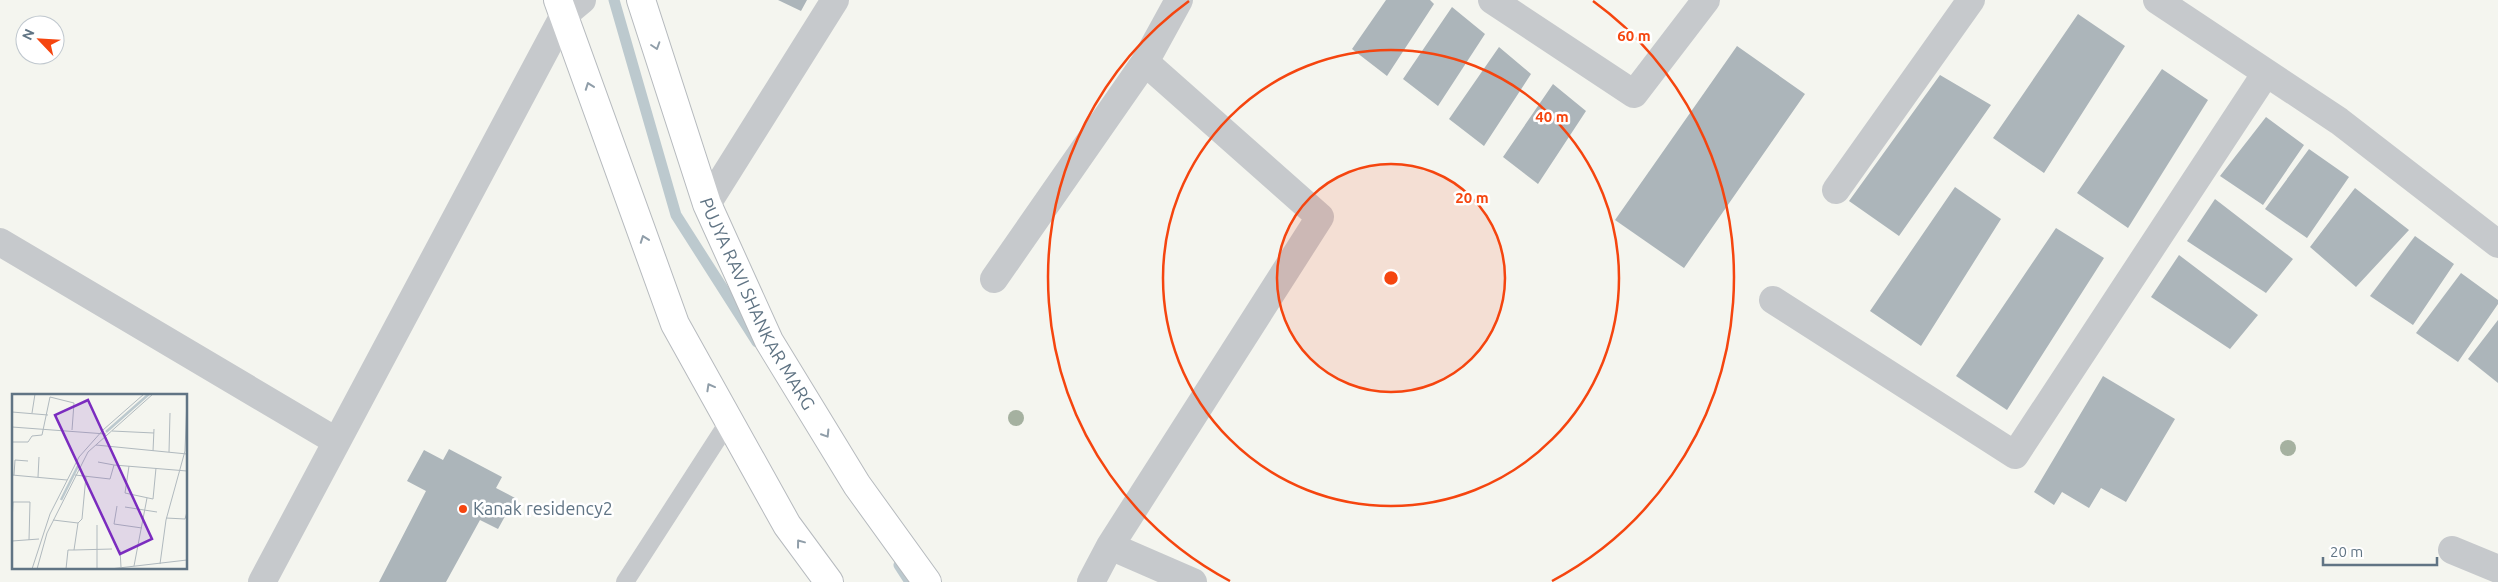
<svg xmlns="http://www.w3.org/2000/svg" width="2498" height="582" viewBox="0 0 2498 582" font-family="Ubuntu,sans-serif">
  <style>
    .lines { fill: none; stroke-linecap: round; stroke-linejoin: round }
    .stream { stroke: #bcc9ce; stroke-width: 11 }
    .building { fill: #acb5ba }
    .primary-casing { stroke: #b6babe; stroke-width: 30 }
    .service { stroke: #c6c9cc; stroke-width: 18 }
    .minor { stroke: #c6c9cc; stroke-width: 28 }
    .primary { stroke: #fff; stroke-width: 28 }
    .tree { fill: #a5b1a0 }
    .oneway { stroke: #909ea9 }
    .ring { fill: none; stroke: #f5450f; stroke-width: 2.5 }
    .poi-dot { fill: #f5450f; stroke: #fff; stroke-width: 2 }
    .labels { text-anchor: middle; stroke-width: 5; stroke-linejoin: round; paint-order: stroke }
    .street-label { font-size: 18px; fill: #607484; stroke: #fff }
    .poi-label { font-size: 18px; fill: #607484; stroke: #fff; text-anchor: start }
    .inset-river { fill: none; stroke: #bcc9ce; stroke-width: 2.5 }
    .inset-road { fill: none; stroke: #b0b9be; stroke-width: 1 }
    .view { fill: #7b2cbf; fill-opacity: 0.15; stroke: #7b2cbf; stroke-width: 2.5 }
    .inset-edge { fill: none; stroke: #607484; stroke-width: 2.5 }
    .centre { fill: #f5450f; stroke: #fff; stroke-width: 2.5 }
    .ring-label { font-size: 15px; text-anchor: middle; font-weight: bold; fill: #f5450f; stroke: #fff; stroke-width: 5; stroke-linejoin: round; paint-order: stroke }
  </style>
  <rect width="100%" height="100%" fill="#f4f5ef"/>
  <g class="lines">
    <!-- stream -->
    <path class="stream" d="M614,0L676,215L757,342
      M899,565L910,582"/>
  </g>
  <!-- building -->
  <path class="building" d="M778,0H807L801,11Z
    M1386,0H1430L1434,4L1387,76L1352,49Z
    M1452,7L1485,34L1438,106L1403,79Z
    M2078,14L2125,46L2044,173L1993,138Z
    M1737,46L1805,94L1684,268L1615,220Z
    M1499,47L1531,74L1484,146L1449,119Z
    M2162,69L2208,100L2128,228L2077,193Z
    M1940,75L1991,105L1899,236L1849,201Z
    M1553,84L1586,111L1538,184L1503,157Z
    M2266,117L2304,145L2263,205L2220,176Z
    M2309,149L2349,177L2307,238L2265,209Z
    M1955,187L2001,219L1921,346L1870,311Z
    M2355,188L2409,230L2356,287L2310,247Z
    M2215,199L2293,259L2266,293L2187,241Z
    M2056,228L2104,258L2007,410L1956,376Z
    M2415,236L2454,264L2413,325L2370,296Z
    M2179,255L2258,315L2230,349L2151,297Z
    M2461,273L2498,300V304L2458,362L2416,333Z
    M2498,320V383L2468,359Z
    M2103,376L2175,419L2126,502L2101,488L2089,508L2062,492L2054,505L2034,492Z
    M449,449L502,477L496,488L515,498L498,529L480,520L446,582H379L426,491L407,481L424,450L443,460Z"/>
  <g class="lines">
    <!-- primary casing -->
    <g class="primary-casing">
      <g id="primary">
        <path d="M558,0L675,324L787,525L829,582"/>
        <path id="s1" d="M641,0L707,204L769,341L857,485L927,582"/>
      </g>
    </g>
    <!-- service -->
    <path class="service" d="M625,582L729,421"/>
    <!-- minor -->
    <path class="minor" d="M1492,0L1634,94L1706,0
      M2157,0L2339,121L2498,244
      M1836,190L1971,0
      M707,204L835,0
      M0,242L336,441
      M994,279L1145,62
      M1773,300L2015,455L2266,73
      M1110,546L1193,582
      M2452,550L2498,569
      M262,582L564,15L582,0
      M1091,582L1110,546L1320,217L1145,62L1179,0"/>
    <!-- primary -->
    <use href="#primary" class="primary"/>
  </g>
  <!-- trees -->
  <g class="tree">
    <circle cx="1016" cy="418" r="8"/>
    <circle cx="2288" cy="448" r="8"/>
  </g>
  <!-- one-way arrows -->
  <defs><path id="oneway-chevron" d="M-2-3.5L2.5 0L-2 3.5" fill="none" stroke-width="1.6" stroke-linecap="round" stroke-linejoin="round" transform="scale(1.25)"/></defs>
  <g class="oneway">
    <use href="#oneway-chevron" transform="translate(656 46) rotate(72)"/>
    <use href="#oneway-chevron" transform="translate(589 86) rotate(-110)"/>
    <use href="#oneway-chevron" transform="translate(644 239) rotate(-110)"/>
    <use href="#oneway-chevron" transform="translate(710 387) rotate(-119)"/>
    <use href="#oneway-chevron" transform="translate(826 434) rotate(58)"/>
    <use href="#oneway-chevron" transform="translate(800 543) rotate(-127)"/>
  </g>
  <!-- distance rings -->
  <circle cx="1391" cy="278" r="114" fill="#f5450f" fill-opacity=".12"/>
  <g class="ring">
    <circle cx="1391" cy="278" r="114"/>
    <circle cx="1391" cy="278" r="228"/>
    <path d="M1230 581A343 343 0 0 1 1189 1M1593 1A343 343 0 0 1 1552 581"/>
  </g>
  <!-- markers -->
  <circle class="poi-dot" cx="463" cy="509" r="5"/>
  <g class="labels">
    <!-- street labels -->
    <g class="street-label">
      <text dy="6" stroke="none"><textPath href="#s1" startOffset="326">PUJYA RAVI SHANKAR MARG</textPath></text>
    </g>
    <!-- poi labels -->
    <g class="poi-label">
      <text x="473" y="515">Kanak residency2</text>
    </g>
  </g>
  <!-- overview -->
  <g transform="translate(12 394)">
    <rect width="175" height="175" fill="#f4f5ef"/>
    <path class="inset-river" d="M94,38L137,0M49,106L66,72"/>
    <path class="inset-road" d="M0,18L36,21M20,19L23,0M0,33L94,40M100,37L142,39M0,48H16L20,42L30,41L38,3L62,9L60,36M84,51L175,60M141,57L142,35M157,58L158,19M86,68L102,71M117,72L113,99L141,105L144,74M0,81L55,86M2,81L3,66L16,67M63,81L98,85L102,71L175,77M26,83L27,63M105,112L102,130L130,134M113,113L145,118M154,124L173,125L175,118M41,126L66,129M0,129L1,108H18L17,146M85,131V175M0,147L27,145M62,156L100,155M108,156L109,173M148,170L154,126L173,57L175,4M122,172L135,104M20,175L38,120L67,63L91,36L132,0M25,175L35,139L76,58L141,0M54,175L56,156H62L66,129L70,125L74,82M98,175L175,166"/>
    <path class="view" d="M76,6L140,145L108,160L43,21Z"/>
    <rect width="175" height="175" class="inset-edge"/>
  </g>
  <circle cx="1391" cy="278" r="8" class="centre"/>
  <g class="ring-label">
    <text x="1634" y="41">60 m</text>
    <text x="1552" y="122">40 m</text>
    <text x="1472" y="203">20 m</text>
  </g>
  <!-- north arrow -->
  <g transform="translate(40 40) rotate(295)"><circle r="24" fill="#ffffff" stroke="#bfc7ce"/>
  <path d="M0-4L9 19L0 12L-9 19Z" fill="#f5450f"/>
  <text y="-8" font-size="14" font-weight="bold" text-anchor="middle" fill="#607484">N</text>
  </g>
  <!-- scale -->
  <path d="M2323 557v8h114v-8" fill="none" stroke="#607484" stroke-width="2.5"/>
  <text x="2330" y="557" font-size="15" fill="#607484" stroke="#ffffff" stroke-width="4" paint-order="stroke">20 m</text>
</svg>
